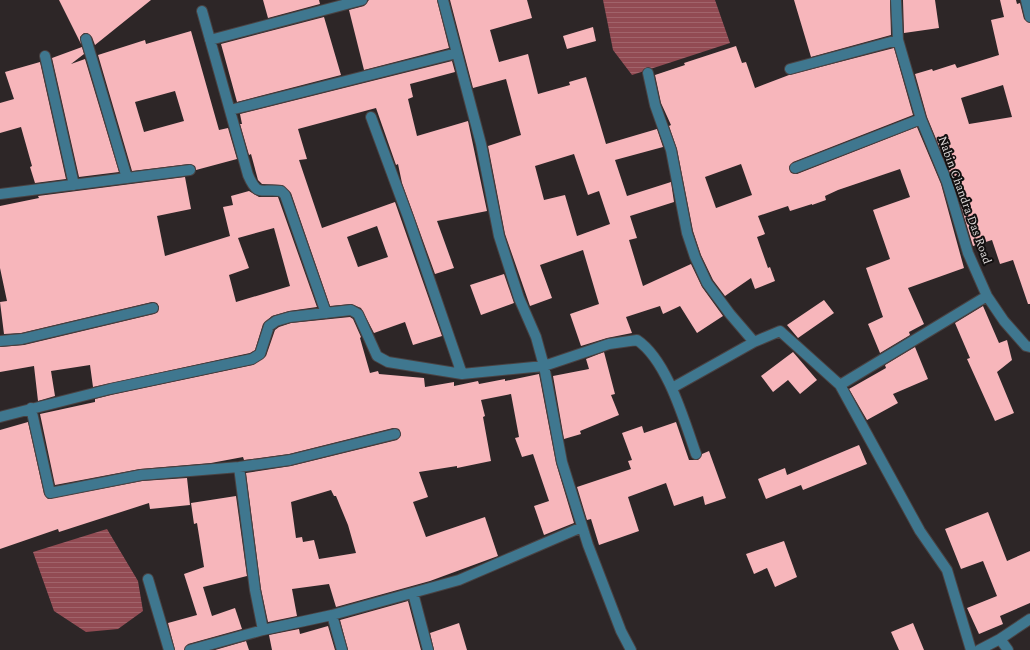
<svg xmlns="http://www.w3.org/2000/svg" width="1030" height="650" viewBox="0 0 1030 650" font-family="Spectral,serif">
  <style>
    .water { fill: url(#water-rules) }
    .building { fill: #f7b6bb; fill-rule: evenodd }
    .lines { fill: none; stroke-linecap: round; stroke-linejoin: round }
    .minor-casing { stroke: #494243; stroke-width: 12 }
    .minor { stroke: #3f778f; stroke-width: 10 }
    .labels { text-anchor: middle; stroke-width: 4; stroke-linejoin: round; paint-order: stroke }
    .street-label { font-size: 12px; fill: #d9d5d5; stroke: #131010 }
  </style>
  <defs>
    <pattern id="water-rules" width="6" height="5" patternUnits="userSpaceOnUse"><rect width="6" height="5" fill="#924b53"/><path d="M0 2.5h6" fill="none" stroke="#a1646b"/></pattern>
  </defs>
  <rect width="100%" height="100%" fill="#2d2627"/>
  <!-- water -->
  <path class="water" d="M603,0H715L730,43L632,75L613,50Z
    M107,529L138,581L143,611L118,629L86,632L54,611L33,552Z"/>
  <!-- building -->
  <path class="building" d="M59,0H151L95,45L92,37L87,33H84L80,37L81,44Z
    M263,0H319L320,4L268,18Z
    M369,0H437L449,48L364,70L349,10L364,6Z
    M450,0H527L532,18L490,30L499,62L528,54L538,94L570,85L569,82L586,77L606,144L657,129L663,147L615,160L627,196L671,182L674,202L630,216L637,238L629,240L643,286L691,264L702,287L723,316L697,333L680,306L663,314L660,306L626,317L632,333L607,338L581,346L570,314L599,304L583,250L540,265L552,298L530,306L505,234L488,146L521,135L506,79L473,88ZM574,154L588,195L599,191L610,224L577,236L565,195L544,200L535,166Z
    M794,0H890L891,35L811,57Z
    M903,0H935L939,28L904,33Z
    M1000,0H1016L1017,4L1020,3L1024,19L1030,23V304H1028L1013,260L1000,264L992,240L973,246L953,180L927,117L915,74L932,69L933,71L955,64L957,68L999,55L991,20L1004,17ZM1003,85L1012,117L969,124L961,98Z
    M324,17L341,75L237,102L221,44Z
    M593,27L596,41L567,49L563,36Z
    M191,31L219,130L228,128L237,159L196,170L195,166L189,164L132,171L98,55L145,40L146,44ZM175,91L184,121L144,132L135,102Z
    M736,46L742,63L746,62L755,88L789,75L894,48L913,115L793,162L789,167L791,173L797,174L917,127L941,184L964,268L908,288L924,324L909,332L910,335L880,353L868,324L883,317L866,268L890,259L873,210L910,197L900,169L838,190L825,196L826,200L812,205V204L790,211L788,206L758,216L765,234L757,237L768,268L770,267L775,281L755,289L751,278L725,296L713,280L701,255L693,231L677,149L669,126L671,125L661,103L655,75L685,65L684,63ZM741,164L752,195L716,208L705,177Z
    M82,47L84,54L71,64L85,59L119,172L79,177L52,58Z
    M452,61L455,72L410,84L413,97L408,99L417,136L468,121L487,211L437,221L454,268L435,274L402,183L398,164L396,165L376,108L298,129L307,159L299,160L322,228L395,202L442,336L413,345L405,322L374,333L361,308L351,304L330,306L291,193L282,185L262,184L258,180L251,154L249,155L240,124H242L240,114ZM377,226L388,257L358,267L347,237Z
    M40,62L66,179L35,183L30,167L32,166L21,127L0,133V103L14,99L5,72Z
    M185,177L191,209L157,216L165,256L230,236L223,207L233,205L231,196L249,191L259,197H278L317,307L289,311L272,316L263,324L255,350L250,353L93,387L90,365L51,371L55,396L38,401L34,366L0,372V347L24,345L154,314L158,312L159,307L157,303L152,302L21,333L4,334L0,302L7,301L0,268V206L39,198L38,196ZM274,228L290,286L236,302L229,275L249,268L238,238Z
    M504,274L514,303L481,315L470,285Z
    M824,300L834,313L798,338L787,325Z
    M983,306L999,343L1007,340L1012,360L997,372L1014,413L995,421L967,359L970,358L955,323Z
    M350,317L353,319L361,337L360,338L370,373L378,371L379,374L424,378L425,387L454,382V386L478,381L479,384L505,379V381L539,374L556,463L574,523L544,535L534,506L549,501L533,454L522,457L515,438L519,437L511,394L481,400L485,416L483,417L491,461L457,468V466L419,472L428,497L413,502L426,537L485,517L498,556L430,581L336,607L329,584L292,589L297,616L268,622L261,589L246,473L291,466L397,440L401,435L399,429L393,428L289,454L244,460L243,457L211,463L140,469L55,485L40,414L95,402V399L111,395L253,365L266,356L275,330L279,327L291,323ZM331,490L334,496H336L348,525L356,553L319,559L314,540L303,542L302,537L296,538L291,502Z
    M915,347L928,379L893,394L898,403L867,420L849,389L886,368L885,365Z
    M604,352L615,394L611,395L619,415L580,431L581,434L564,439L553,376L589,369L586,359Z
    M793,352L817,380L800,394L788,380L773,392L761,376Z
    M28,422L44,494L48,499L142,481L187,478L190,505L150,509L149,503L59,532L58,529L0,549V430Z
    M676,422L689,460H698L702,454L709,451L726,498L705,505L703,496L674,506L666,483L628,497L639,531L599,545L591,519L587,520L577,487L631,469L628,461L632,460L622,433L642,426L644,433Z
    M859,445L867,464L803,490L801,485L766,499L758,479L785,468L787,475Z
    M236,496L247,576L203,587L212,616L235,608L242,629L188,644L184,650H175L168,623L197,615L184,574L204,567L197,523L194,524L191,503Z
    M988,512L1007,561L1030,551V603L1000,616L1003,624L979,634L967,608L997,596L983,561L961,569L945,529Z
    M784,541L797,577L775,587L767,568L754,574L746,554Z
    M408,601L421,650H348L340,620Z
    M459,623L467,650H434L430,633Z
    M913,623L924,650H899L891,632Z
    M328,626L335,650H272L269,635L299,629L300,634Z
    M246,641L249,650H215Z"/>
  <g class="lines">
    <!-- minor casing -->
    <g class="minor-casing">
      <path id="minor" d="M443,0L481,144L499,236L519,298L536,337L544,366L562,462L588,545L621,631L631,650
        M896,0L898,40L921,119L947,182L968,253L987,296L1004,321L1026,346L1030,347
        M1026,0L1030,17
        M202,11L248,175C258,198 261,188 281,191L285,195L326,313
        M86,39L127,178
        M210,40L362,0
        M45,56L74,185
        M790,69L898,40
        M648,73L655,105L671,150L687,233L695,257L707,283L730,314L754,342
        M230,110L457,53
        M371,117L408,217L462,374
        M795,168L921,119
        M0,194L190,170
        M0,341L22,339L153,308
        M840,385L987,296
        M672,388L754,342L780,331L840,385L920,531L947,570L971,650
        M31,408L50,493L141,475L239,467L290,460L395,434
        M0,417L110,389L252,359L260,354L269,326L276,321L290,317L351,310L358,314L377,356L388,362L462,374L544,366L609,344L637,340C667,360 684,420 696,454
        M239,467L255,590L263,630
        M148,579L169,650
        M413,593L428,650
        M332,615L342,650
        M1000,639L1008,650
        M190,650L263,630L332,615L459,580L582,527
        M979,650L1000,639L1030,619"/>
    </g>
    <!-- minor -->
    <use href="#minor" class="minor"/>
  </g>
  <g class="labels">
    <!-- street labels -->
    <g class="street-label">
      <text transform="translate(965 200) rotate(70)" y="4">Nabin Chandra Das Road</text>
    </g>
  </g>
</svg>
